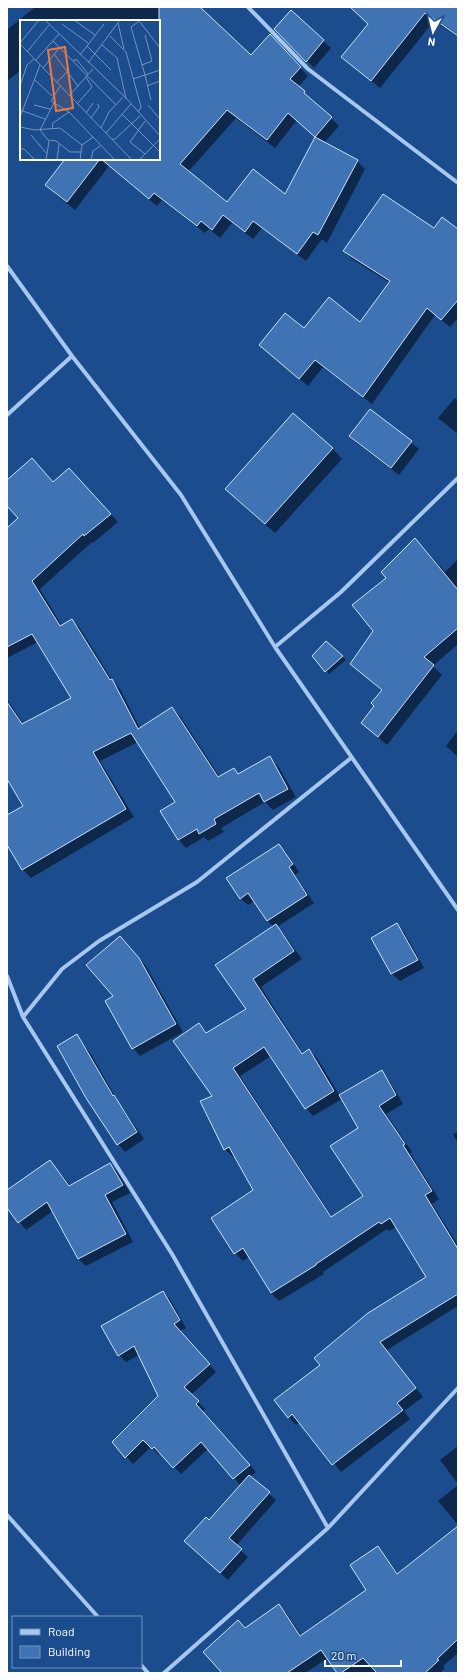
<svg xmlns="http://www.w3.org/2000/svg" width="465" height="1680" viewBox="0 0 465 1680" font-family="Barlow,sans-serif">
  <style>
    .shadow { fill: #0007; fill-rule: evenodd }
    .building { fill: #3f73b3; stroke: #cde1fa }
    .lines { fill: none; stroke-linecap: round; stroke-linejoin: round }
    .street { stroke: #a7c7ee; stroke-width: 4 }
    .inset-road { fill: none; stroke: #7694bb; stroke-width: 1 }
    .view { fill: #ed7a3d; fill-opacity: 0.15; stroke: #ed7a3d; stroke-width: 2 }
    .inset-edge { fill: none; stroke: #fff; stroke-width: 2 }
  </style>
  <rect width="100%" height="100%" fill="#1b4c8d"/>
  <!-- shadow -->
  <path class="shadow" d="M35,7H200L210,19L251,57L270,36L308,76L298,87L339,126L324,143L357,161L365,169L327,243L322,239L306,261L262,228L253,239L232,223L220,238L209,229L205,233L162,200L157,206L109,166L75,210L54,193L46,185L67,159H159V21H21V70L7,81V30ZM236,118L275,148L297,120L316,137L286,195L227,203L188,172Z
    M351,7H456L458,9V37L434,21L380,88L343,57L369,24Z
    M291,12L331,48L314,68L276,29Z
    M434,229L458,230V318L450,327L435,315L372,404L323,367L308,386L260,345L304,330L360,323L390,283L352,259L344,251Z
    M455,398L458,400V434L438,418Z
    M370,410L419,449L399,475L358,444L350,436Z
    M332,448L342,459L275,533L236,499Z
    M77,477L118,522L93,543L92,542L40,589L62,626L72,620L80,628L112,680L120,689L140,728L172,708L180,716L220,777L234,769L239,774L270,758L278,766L296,797L273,810L265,802L221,828L224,832L208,841L204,837L186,848L178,839L177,802L138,742L100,761L134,817L31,878L23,870L7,843V816L24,806L10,782L7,783V699L24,725L72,698L38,642L7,658V529L19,518L7,504V481L54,483Z
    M415,539L445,572L458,559V644L433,666L442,675L387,745L362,723L375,706L382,691L352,664L374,631L388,578Z
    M326,642L346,660L329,674L326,671Z
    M458,730V757L446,746Z
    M279,845L286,852L299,872L295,875L314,903L277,927L283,933L302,959L261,987L303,1054L309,1050L317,1058L340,1096L381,1072L389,1080L403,1104L386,1114L412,1152L410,1153L439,1199L432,1204L458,1245V1306L387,1350L423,1397L404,1411L410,1419L341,1472L300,1422L296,1425L289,1418L297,1412L321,1365L427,1277L396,1227L389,1231L387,1229L323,1272L324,1274L279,1301L271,1293L249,1257L243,1261L235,1253L255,1190L235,1156L233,1157L225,1149L199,1024L208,1033L247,1009L217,965L274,927L267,921L255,901L248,905L240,898ZM271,1056L306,1108L313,1116L342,1099L359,1128L365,1197L332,1217L240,1076Z
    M397,925L404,932L424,968L400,981L392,974L373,938Z
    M128,945L146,966L183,1032L140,1056L133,1048L114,997Z
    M84,1046L91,1054L117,1100L144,1139L125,1152L118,1144Z
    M458,1132V1144L453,1134Z
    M50,1161L71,1186L110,1164L117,1171L130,1193L112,1202L133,1242L86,1266L78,1259L53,1211L26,1230L7,1206V1192Z
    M163,1292L170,1299L186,1328L180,1331L216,1372L191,1395L205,1409L202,1412L256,1472L250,1477L276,1500L236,1546L248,1557L228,1580L193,1549L209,1521L241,1486L208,1449L181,1474L161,1453L159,1455L151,1447L133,1464L113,1442L159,1396L139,1355L126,1362L119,1355Z
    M458,1446V1484L440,1460Z
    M458,1485V1525L438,1501Z
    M458,1527V1653L443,1666L445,1668L440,1673H338L328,1658L305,1673H223L245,1629L279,1606L286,1613L302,1636L368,1590L378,1548L385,1555L398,1574Z"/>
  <!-- building -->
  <path class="building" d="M159,7H200L251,55L270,34L301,67L290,79L305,91L304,93L332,117L315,137L288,113L267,140L227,110L180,164L227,202L253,169L285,194L315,137L358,160L318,235L313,232L297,254L253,221L245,232L223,215L212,230L201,221L197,226L154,193L149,199L101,159H159Z
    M350,7H458V36L425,13L371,81L341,57L368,24Z
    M291,10L324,40L306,62L274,29Z
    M65,159H100L67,202L45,185Z
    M383,194L434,228L442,217L458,229V300L441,320L427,308L363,397L315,360L299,379L259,345L285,313L304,328L329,297L360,322L390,281L343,251Z
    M370,409L412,441L391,468L349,436Z
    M293,413L333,448L265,524L225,489Z
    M32,458L53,482L69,468L111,514L84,536L83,534L32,581L60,626L72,619L110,680L112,679L138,729L172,707L218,777L234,768L238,774L270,756L288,789L264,802L259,793L214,819L216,824L199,834L197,829L178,840L160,811L175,802L131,733L93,752L126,809L22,870L7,845V815L23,806L7,779V702L22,724L71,698L32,634L7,647V528L18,518L7,506V480Z
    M415,538L458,590V628L424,657L434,665L378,737L361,723L374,706L371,703L382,690L350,664L373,631L352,605L386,578L381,572Z
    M326,641L343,656L325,672L312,656Z
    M279,844L293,864L289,867L307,895L267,921L248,893L240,899L226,878Z
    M397,923L418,960L391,974L371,938Z
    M276,924L294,951L253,979L302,1054L309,1049L334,1091L305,1109L264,1047L233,1068L331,1217L363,1196L330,1146L358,1128L339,1095L382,1070L396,1095L379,1106L405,1144L403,1145L432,1191L425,1195L458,1249V1294L380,1342L416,1388L397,1403L403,1410L332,1465L292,1414L288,1418L274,1400L320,1365L314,1358L368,1313L426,1277L390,1218L381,1224L379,1222L316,1264V1265L271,1293L243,1248L234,1254L211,1218L253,1190L229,1147L224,1150L200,1101L212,1096L173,1041L199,1023L206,1033L246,1009L215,965Z
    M120,936L139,958L176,1024L132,1049L105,1001L113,996L86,965Z
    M77,1034L113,1096L114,1095L137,1132L117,1145L86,1098L57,1046Z
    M50,1160L69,1186L110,1163L123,1185L105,1195L126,1234L78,1259L47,1202L18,1223L7,1208V1190Z
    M163,1291L180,1320L174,1324L210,1364L184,1387L199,1401L196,1404L250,1465L233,1479L201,1442L173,1468L154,1447L152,1449L143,1440L125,1458L112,1442L158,1396L134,1346L118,1356L101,1326Z
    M249,1475L270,1492L229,1538L242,1549L220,1573L184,1541L206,1517L209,1520Z
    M458,1526V1639L437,1659L439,1660L425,1673H377L363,1658L341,1673H337L321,1650L287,1673H222L203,1652L238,1620L245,1628L279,1604L300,1636L366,1590L350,1565L378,1546L397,1574Z"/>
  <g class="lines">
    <!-- street -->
    <path class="street" d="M248,7L308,69L458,183
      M7,266L72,356L181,495L275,647L458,910
      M7,415L72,356
      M275,647L341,592L458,478
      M7,976L23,1017L172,1254L328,1528
      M23,1017L62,969L99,941L197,882L351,758
      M7,1515L98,1617
      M141,1665L148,1673
      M164,1673L328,1528L458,1388"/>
  </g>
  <!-- overview -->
  <g transform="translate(20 20)">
    <rect width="140" height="140" fill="#1b4c8d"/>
    <path class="inset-road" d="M25,0L107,79L140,116M54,0L75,15M121,0L111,7L122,45L132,41L125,15M120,2L140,28M98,3L104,29M42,4L68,23M90,16L106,32L121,87L118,92M33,21L96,85M0,23L19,0M0,24L112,140M82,25L97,38L106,79M67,26L91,50M7,32L29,5M34,34L58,66M60,35L84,4M53,40H57L68,54M15,41L39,14M68,43L100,0M23,48L39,28M14,59L32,76M113,59L125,55L122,45M37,62L47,52M0,66L7,45L14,39M40,66L31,81L49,92L95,140M127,66L140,61M49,76L73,49M131,80L125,55L140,50M57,84L72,67L66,57M14,85L30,89M128,85L140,99M0,90L25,99M66,93L73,83M102,94L140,132M0,97L20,45M71,98L79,87L78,84M0,107L15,110L40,108L62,125M81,108L89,92L103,77M32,109L33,103L49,92M20,110L28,120L36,121L50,132H61M20,110L34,83M86,113L111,84M11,115L27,134M92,119H95L120,96M0,129H4L15,140M125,134L110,122L125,101M26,140L29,121M37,140L39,124M60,140L62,125L73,117M71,140L73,131L80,126M119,140L140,119"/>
    <path class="view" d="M45,27L53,88L36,91L28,30Z"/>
    <rect width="140" height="140" class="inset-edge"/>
  </g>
  <!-- border -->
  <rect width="465" height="1680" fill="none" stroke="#ffffff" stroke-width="16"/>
  <!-- legend -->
  <rect x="12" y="1616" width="130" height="52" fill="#1b4c8d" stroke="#7694bb"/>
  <rect x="20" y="1629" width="20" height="6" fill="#a7c7ee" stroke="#7694bb"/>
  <text x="48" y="1636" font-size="12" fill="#ffffff">Road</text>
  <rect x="20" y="1646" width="20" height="12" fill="#3f73b3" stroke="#7694bb"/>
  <text x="48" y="1656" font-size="12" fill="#ffffff">Building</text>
  <!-- north arrow -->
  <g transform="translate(433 32) rotate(188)" stroke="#1b4c8d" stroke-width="3" paint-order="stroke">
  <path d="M0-3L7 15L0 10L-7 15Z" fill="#ffffff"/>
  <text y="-6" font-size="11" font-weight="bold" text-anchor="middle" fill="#ffffff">N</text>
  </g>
  <!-- scale -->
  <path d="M325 1660v6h76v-6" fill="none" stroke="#ffffff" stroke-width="2"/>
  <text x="331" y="1660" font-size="12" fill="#ffffff" stroke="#1b4c8d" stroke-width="3" paint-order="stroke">20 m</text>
</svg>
